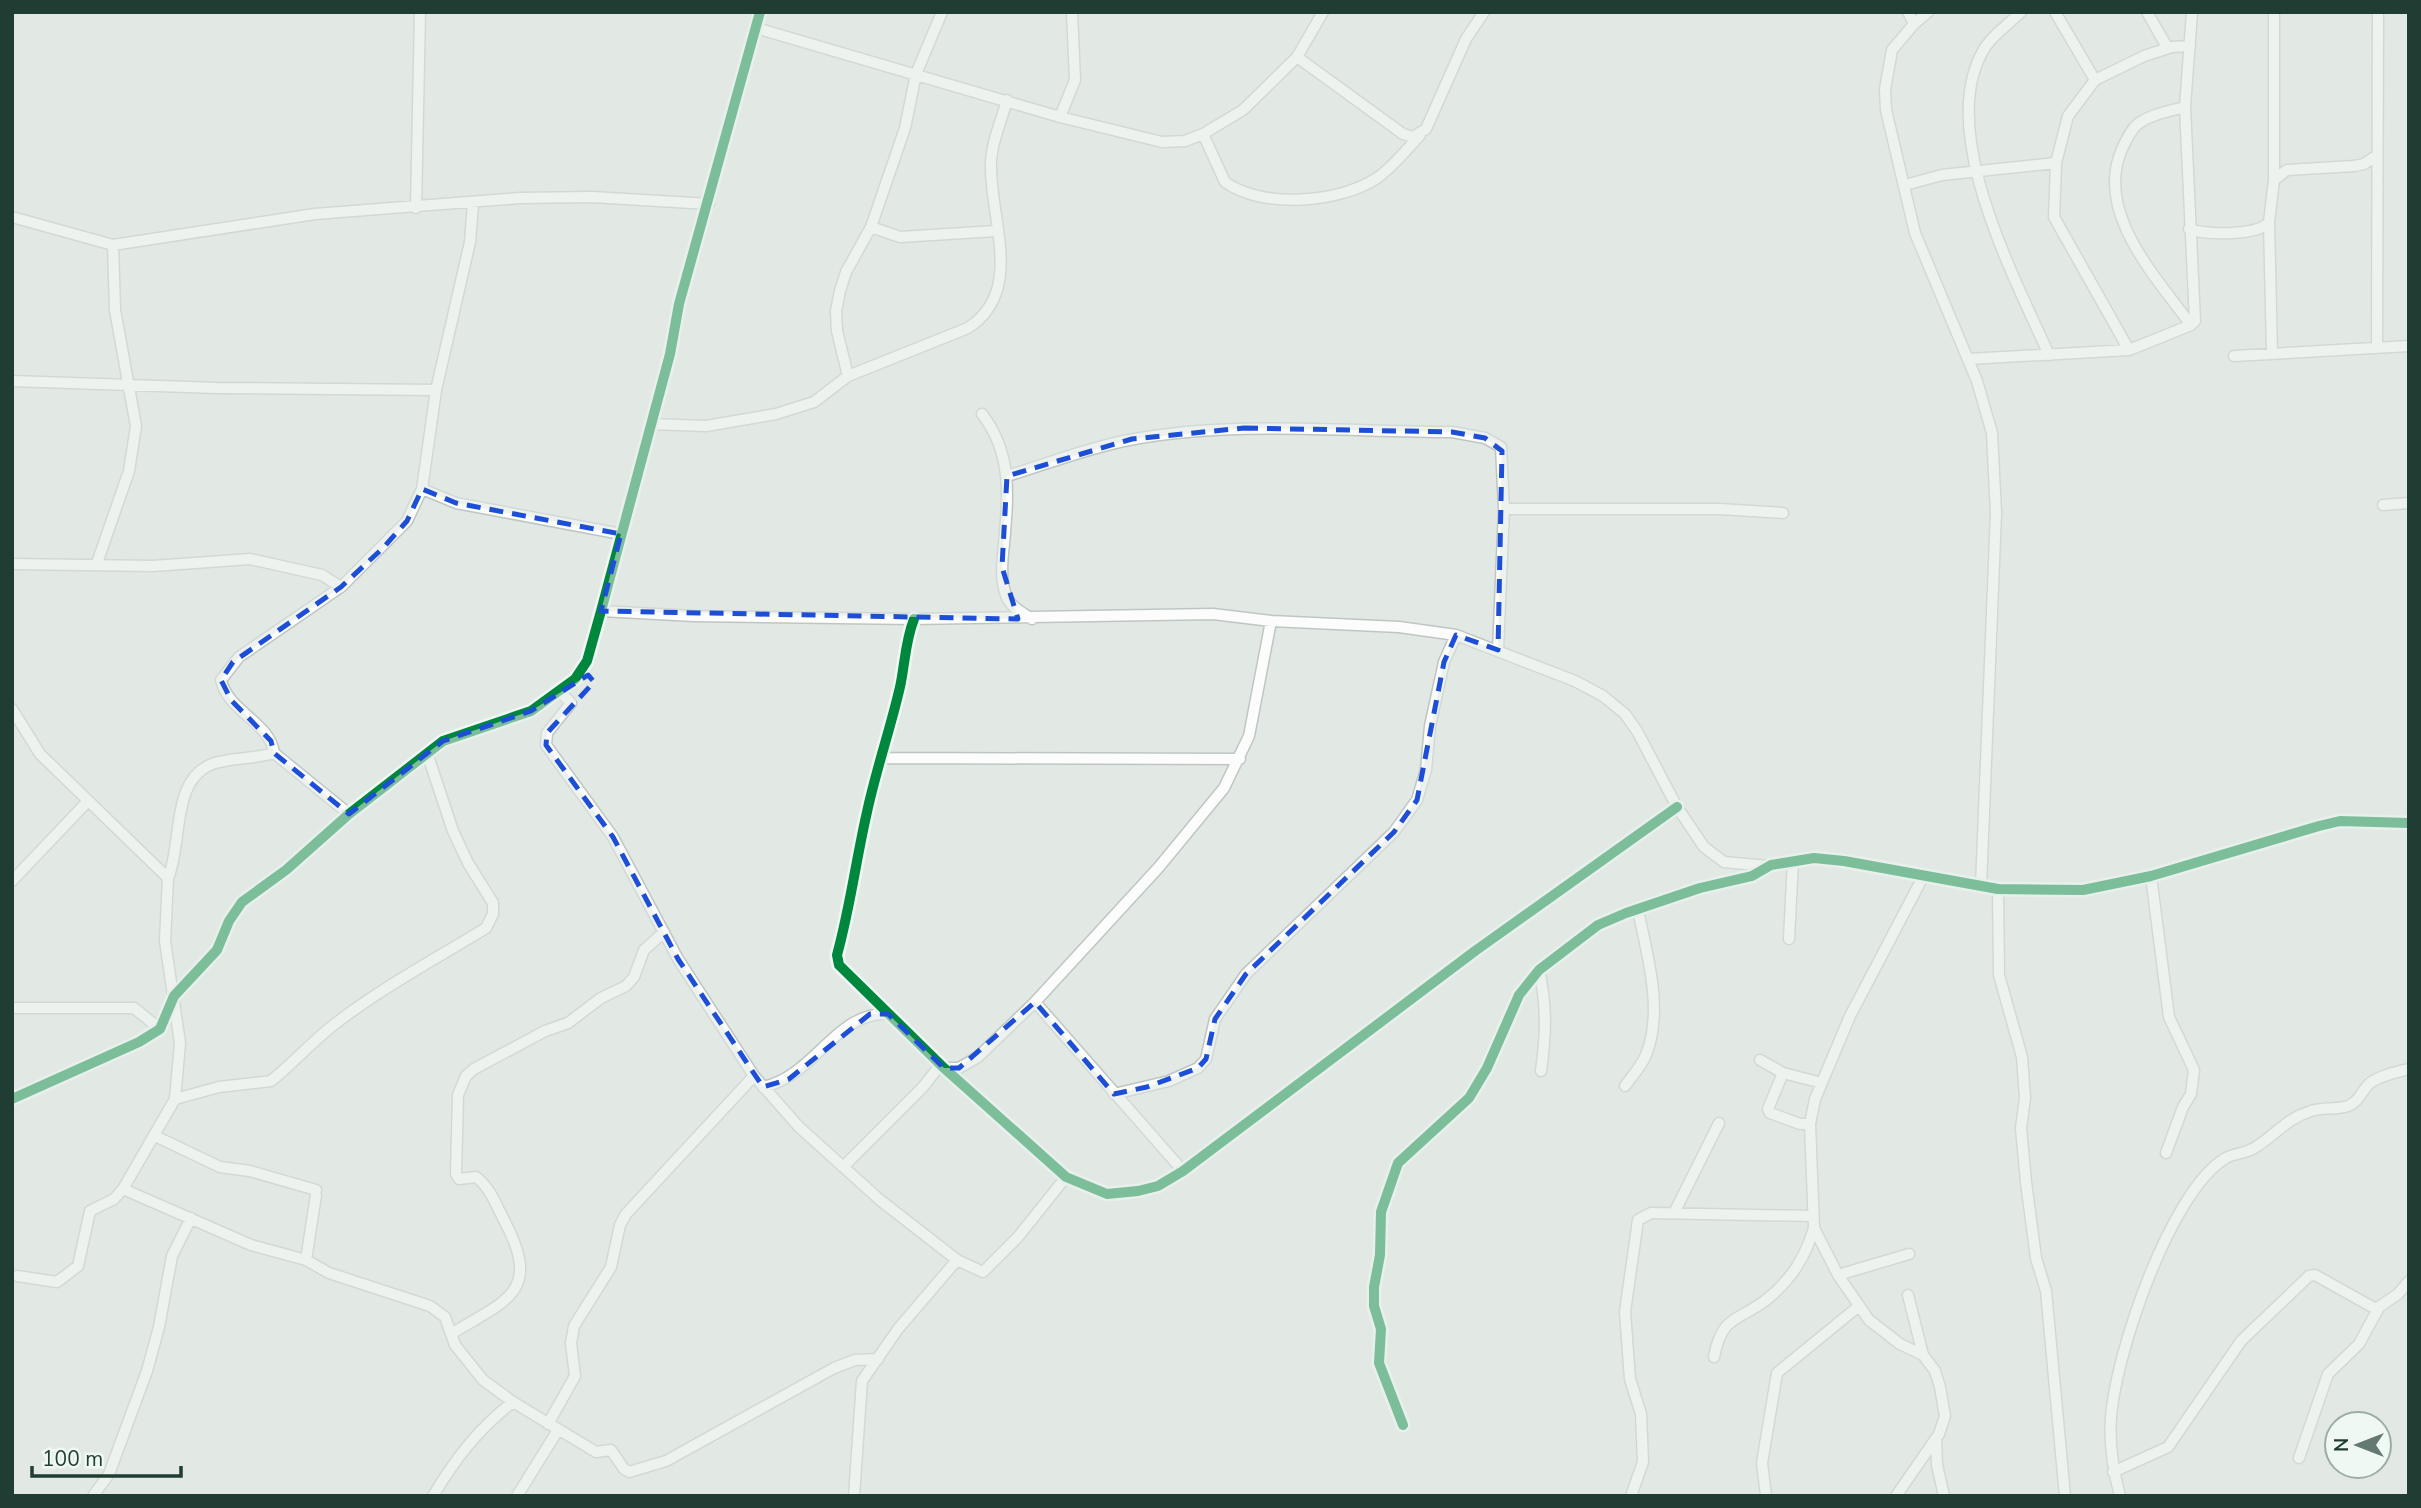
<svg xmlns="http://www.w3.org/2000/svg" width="2421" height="1508" viewBox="0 0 2421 1508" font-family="'Nunito Sans',sans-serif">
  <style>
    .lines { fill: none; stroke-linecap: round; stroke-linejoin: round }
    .street-casing { stroke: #bfc6c2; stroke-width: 13 }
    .street { stroke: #fbfcfb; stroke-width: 10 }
    .cycleway-casing { stroke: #f0f8f3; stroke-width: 15 }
    .cycleway { stroke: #00873e; stroke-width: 10 }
    .marked { fill: none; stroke: #1d4ed8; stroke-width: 5; stroke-dasharray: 14 9; stroke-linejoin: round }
  </style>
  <rect width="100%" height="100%" fill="#e2e9e5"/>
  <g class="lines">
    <!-- street casing -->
    <g class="street-casing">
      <path id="street" d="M1908,12L1914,24L1892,50L1885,89L1886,110L1915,233L1977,381L1992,433L1996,513L1981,886
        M2021,12C2010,23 1995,33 1986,46C1933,126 2015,278 2049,355
        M2055,12L2095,80
        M2147,12L2167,47
        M1914,24L1928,12
        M756,28L1060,117L1162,142L1185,141L1203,134L1243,110L1297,57L1323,12
        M1297,57L1403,134L1413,137L1426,129L1466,39L1484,12
        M2185,107C2169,111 2153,114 2139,123C2131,129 2126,140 2122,149C2094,212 2156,277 2191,325
        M1060,117L1075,80L1072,12
        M1203,134L1225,182C1262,209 1340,203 1377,178C1393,167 1407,149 1420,135
        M2274,180L2287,170L2354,166L2364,164L2376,156
        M1905,185L1942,175L2056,163
        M416,208L420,12
        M12,217L113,245L315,214L520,198L592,197L709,204
        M2269,222L2272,353
        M871,227L900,237L996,231
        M2189,229C2205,235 2259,236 2269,222L2274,180V12
        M2377,347L2378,12
        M2129,350L2054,217L2056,163L2068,116L2095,80L2144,56L2172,47L2190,46
        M2234,356L2409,346
        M1968,359L2129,350L2191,325L2195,321L2185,107L2192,12
        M848,376L837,331L836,311L840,291L846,272L871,227L905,128L916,74L942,12
        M12,381L217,388L436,390
        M982,414C1013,454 1008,497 1004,544C1002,561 1000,582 1007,598C1012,608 1023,613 1032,619
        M651,424L706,426L776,414L814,402L848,376L968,328C1024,292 991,222 991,168C990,146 1001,122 1007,100
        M1007,476C1047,464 1087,448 1129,440C1235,420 1345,432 1452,432L1485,438L1501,447L1504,509
        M422,489L456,503L621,534
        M2383,505L2409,503
        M97,563L129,471L136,426L115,310L113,245
        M12,564L153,566L250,559L322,575L341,587
        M601,611L694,616L914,619L1213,614L1271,621L1399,627L1456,635L1575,681L1603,696L1625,714L1637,731L1677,807L1704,847L1724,862L1768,866
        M914,619C905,642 905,664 900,687C890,730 876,770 867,812C856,860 850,908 837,955L839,965L944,1068L1066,1177L1107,1194L1138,1191L1158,1186L1183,1171L1475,951L1677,807
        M1498,650L1504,509H1719L1783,513
        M560,692L571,703L547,733L546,745L613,837L678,959L754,1076L799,1127L880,1200L957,1260L983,1272L1018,1237L1066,1177
        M12,709L40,754L168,878L165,941L180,1043L175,1099L123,1189L114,1199L90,1211L78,1266L57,1282L17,1276
        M274,753C270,722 228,712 221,680L239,657L341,587L407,521L422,489L436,390L470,242L473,204
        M883,758L1240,759
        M2151,876L2169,1017L2194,1070L2191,1094L2183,1107L2166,1153
        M168,878C183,843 170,777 215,763C232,758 253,759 274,753L349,814
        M12,881L88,801
        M1998,889L1999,975L2022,1057L2025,1098L2021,1128L2026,1182L2036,1258L2046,1291L2065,1496
        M1789,939L1793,861
        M1539,970C1547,1006 1546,1035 1541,1071
        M1035,1002L1183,1171
        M12,1008H134L160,1029
        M1760,1060L1783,1073L1822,1083
        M944,1068H959L978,1057L1035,1002L1159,867L1224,788L1249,736L1271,621
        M1783,1073L1768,1109L1770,1113L1800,1124H1810
        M1625,1086C1632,1076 1641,1067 1646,1055C1664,1010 1647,955 1638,910
        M763,1087C815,1076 836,1011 888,1014
        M1114,1094L1169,1081L1198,1068L1206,1059L1215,1019L1246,974L1394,832L1417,800L1426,770L1430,726L1444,662L1456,635
        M12,1099L139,1042L160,1029L174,996L217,950L229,921L242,902L286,870L349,814L443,741L531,711L575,679L587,661L601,611L670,354L679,304L760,12
        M175,1099L219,1087L271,1081C292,1064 310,1044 331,1027C379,989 434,960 486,928L493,914V903L468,863L453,831L427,753
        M155,1136L220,1167L250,1171L316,1190
        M843,1167L923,1087L941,1064
        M123,1189L251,1245L306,1260L329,1273L430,1306L445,1317L455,1345L483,1380L513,1402L596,1452L611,1450L624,1469L629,1472L666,1461L834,1368L855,1360L878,1359
        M1674,1213L1719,1123
        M306,1260L316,1195
        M1838,1275L1909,1254
        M1908,1295L1923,1355
        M451,1334C506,1300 542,1293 505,1222C497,1207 490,1187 476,1177L459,1179L456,1174L458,1095L466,1076L474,1069L545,1031L568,1023L601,998L626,986L634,977L644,950L664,932
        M1714,1357C1722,1315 1737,1322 1766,1300C1791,1280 1805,1258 1814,1228
        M548,1424L575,1376L571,1343L574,1326L611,1267L620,1225L626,1214L754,1076
        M1403,1425L1379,1363L1381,1329L1374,1306V1287L1380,1255L1381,1212L1398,1163L1469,1098L1487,1068L1519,995L1539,970L1598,925L1626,913L1700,888L1752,876L1771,865L1814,858L1844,861L1998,889L2083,890L2151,876L2319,826L2340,821L2409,823
        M1936,1439L1937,1465L1944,1496
        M2299,1458L2328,1374L2359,1344L2378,1309
        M2113,1472L2168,1447L2241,1341L2309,1276L2315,1275L2376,1309L2398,1294L2409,1281
        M93,1496L109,1474L147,1371L159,1327L172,1256L191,1218
        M433,1496C455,1459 479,1428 513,1402
        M517,1496L558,1430
        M854,1496L862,1381L898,1329L957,1260
        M1631,1496L1643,1462L1641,1414L1630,1379L1625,1312L1638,1220L1651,1213L1813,1216
        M1766,1496L1762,1463L1777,1373L1859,1306
        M1896,1496L1939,1434L1945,1416L1940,1387L1935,1371L1923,1355L1900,1344L1869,1320L1838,1275L1814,1228L1810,1124L1815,1099L1850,1016L1924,875
        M2120,1496C2113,1470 2109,1444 2111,1417C2116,1353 2169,1195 2224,1159C2233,1153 2245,1154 2254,1148C2275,1136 2285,1119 2311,1111C2323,1107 2336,1110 2348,1106C2359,1102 2361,1092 2369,1084C2378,1076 2397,1072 2409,1069"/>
    </g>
    <!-- street -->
    <use href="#street" class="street"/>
    <!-- cycleway casing -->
    <g class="cycleway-casing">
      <path id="cycleway" d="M914,619C905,642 905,664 900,687C890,730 876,770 867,812C856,860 850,908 837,955L839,965L944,1068L1066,1177L1107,1194L1138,1191L1158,1186L1183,1171L1475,951L1677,807
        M12,1099L139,1042L160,1029L174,996L217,950L229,921L242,902L286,870L349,814L443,741L531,711L575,679L587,661L601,611L670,354L679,304L760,12
        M1403,1425L1379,1363L1381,1329L1374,1306V1287L1380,1255L1381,1212L1398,1163L1469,1098L1487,1068L1519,995L1539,970L1598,925L1626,913L1700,888L1752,876L1771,865L1814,858L1844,861L1998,889L2083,890L2151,876L2319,826L2340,821L2409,823"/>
    </g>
    <!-- cycleway -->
    <use href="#cycleway" class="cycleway"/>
  </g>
  <!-- marked area -->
  <path d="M0 0H2421V1508H0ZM1244,428L1452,432L1485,438L1502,451L1498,650L1456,635L1444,662L1417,800L1394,832L1246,974L1215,1019L1206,1059L1198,1068L1147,1087L1114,1094L1035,1002L959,1068H944L888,1014H870L789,1079L763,1087L678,959L613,837L546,745L547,733L594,682L588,675L531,711L443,741L349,814L274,753L271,741L231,700L221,680L233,662L341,587L383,548L407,521L422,489L456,503L621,534L601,611L1018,619L1002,567L1007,476L1132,439Z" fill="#e2e9e5" fill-opacity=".55" fill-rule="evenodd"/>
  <path class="marked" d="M1244,428L1452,432L1485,438L1502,451L1498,650L1456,635L1444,662L1417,800L1394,832L1246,974L1215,1019L1206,1059L1198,1068L1147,1087L1114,1094L1035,1002L959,1068H944L888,1014H870L789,1079L763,1087L678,959L613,837L546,745L547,733L594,682L588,675L531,711L443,741L349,814L274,753L271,741L231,700L221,680L233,662L341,587L383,548L407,521L422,489L456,503L621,534L601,611L1018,619L1002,567L1007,476L1132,439Z"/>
  <!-- border -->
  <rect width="2421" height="1508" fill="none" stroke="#1f3d32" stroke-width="28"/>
  <!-- north arrow -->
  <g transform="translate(2358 1445) rotate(270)"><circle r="33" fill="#f0f8f3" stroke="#9cada6" stroke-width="2"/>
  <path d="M0-5L12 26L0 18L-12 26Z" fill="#637971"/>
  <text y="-10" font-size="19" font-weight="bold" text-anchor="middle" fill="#1f3d32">N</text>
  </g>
  <!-- scale -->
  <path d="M32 1466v10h149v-10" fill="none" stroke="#1f3d32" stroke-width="3.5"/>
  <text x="42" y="1466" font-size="21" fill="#1f3d32" stroke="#f0f8f3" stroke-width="5" paint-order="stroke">100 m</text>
</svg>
